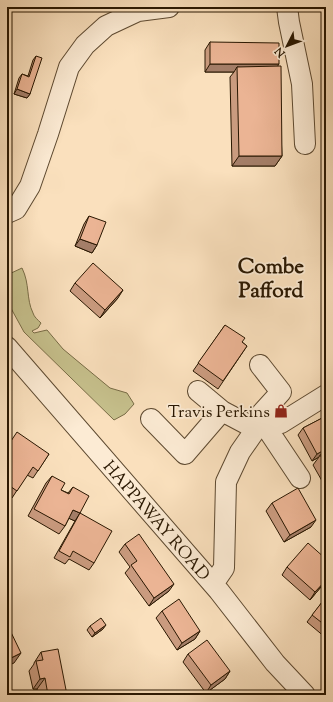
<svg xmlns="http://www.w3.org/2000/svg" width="333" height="702" viewBox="0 0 333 702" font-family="'Sorts Mill Goudy',serif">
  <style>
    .green { fill: #c6c08c; stroke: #786c46 }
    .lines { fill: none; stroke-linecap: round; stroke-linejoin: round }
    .minor-casing { stroke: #5d4930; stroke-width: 22 }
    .minor { stroke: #fcebd4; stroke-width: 20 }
    .wall { fill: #ca9b7f; stroke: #291701 }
    .shaded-wall { fill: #a47e68; stroke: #291701 }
    .building { fill: #ebb494; stroke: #291701 }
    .labels { text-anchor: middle; stroke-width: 3.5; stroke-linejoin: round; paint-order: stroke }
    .poi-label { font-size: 17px; fill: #291701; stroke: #fcebd4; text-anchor: end }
    .street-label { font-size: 17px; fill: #291701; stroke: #fcebd4 }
    .district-label { font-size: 21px; font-weight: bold; fill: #291701; stroke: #fcebd4 }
  </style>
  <rect width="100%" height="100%" fill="#fae0bd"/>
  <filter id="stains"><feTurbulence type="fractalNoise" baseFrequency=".005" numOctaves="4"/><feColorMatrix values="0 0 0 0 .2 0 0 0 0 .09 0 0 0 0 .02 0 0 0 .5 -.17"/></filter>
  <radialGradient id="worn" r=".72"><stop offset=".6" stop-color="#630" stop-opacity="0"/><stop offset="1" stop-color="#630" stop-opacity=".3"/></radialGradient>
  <!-- green -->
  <path class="green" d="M22,268C30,284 26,299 33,313C34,317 38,320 41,323L38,328L32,331L34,333L47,330L63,349L81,364L110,388L127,393L134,404L125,414L114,420L24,332L7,301V275Z"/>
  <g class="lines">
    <!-- minor casing -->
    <g class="minor-casing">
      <path id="minor" d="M287,7L289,22L302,84L305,144
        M7,213L16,209L30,186L48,134L69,67L85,45L106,26L138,11L169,7
        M7,347L219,591L275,663L305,695
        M198,391L222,411
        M151,419L185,454L222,411L256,429L261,414L281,392L260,365
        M266,427L300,478
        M213,584L224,568L226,482L240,452L256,429L281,423L326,395"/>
    </g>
    <!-- minor -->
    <use href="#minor" class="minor"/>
  </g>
  <!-- wall -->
  <path class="wall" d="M210,42L278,66L282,156L275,166H232L230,77L234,72H205V50Z
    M36,56L30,94L27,98L14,94L19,78L22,74L28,76L33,60Z
    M89,216L97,245L92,253L75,246L84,224Z
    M75,283L118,298L100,318L70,291Z
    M225,325L242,342L247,346L218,389L193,371Z
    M326,416V488L313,465L319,457L312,461L298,435L303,428Z
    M7,447L49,454L33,478L27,475L12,498L7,495Z
    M52,476L61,490L68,493L73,487L94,563L89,570L69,559L65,564L54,558L75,521L69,518L65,526L59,534L28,516L46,483Z
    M272,503L311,527L284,542L266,511Z
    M125,544L169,591L149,606L125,573L130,567L119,552Z
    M287,567L326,581L310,600L282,575Z
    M326,597V638L307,622Z
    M162,611L200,631L195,639L177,650L156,618Z
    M90,626L103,629L92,637L87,630Z
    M41,652L67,695H39L37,689H33L29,671L34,664V663Z
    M188,654L230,671L225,679L206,693L183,662Z"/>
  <!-- shaded-wall -->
  <path class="shaded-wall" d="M210,64H279L274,72L237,67L234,72H205Z
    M17,89L30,94L27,98L14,94Z
    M239,156H282L275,166H232Z
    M80,239L97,245L92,253L75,246Z
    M123,290L118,298L100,318L105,310Z
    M326,449V454L320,455L319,457L312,461L317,454Z
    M73,510L80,513L75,521L68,518Z
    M316,520L311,527L284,542L290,535Z
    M326,580V581L310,600L315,592Z
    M174,584L169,591L149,606L154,598Z
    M106,625L103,629L92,637L95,633Z
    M200,631L195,639L177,650L182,643Z
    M21,653L14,663L7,666V660Z
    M230,671L225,679L206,693L211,685Z
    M45,678L37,689H33L40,679Z"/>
  <!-- building -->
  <path class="building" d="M210,42L279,43V64H210Z
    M36,56L42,58L30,94L17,89L22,74L29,77Z
    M281,66L282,156H239L237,67Z
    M89,216L106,222L97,245L80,239Z
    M93,263L123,290L105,310L75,283Z
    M225,325L245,338L242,342L247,346L223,381L198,363Z
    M326,416V449L317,454L303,428Z
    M17,432L49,454L38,471L33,467L17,491L7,484V447Z
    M326,452V465L320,455Z
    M52,476L65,483L61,490L69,494L73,487L89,496L80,513L73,510L65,526L34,509Z
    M298,488L316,520L290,535L272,503Z
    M80,513L112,531L94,563L73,551L70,557L59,551Z
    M139,534L174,584L154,598L131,565L137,561L125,544Z
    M308,543L326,559V580L315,592L287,567Z
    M326,597V626L312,615Z
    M179,599L200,631L182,643L162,611Z
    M101,618L106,625L95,633L90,626Z
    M7,624L21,653L7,660Z
    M207,640L230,671L211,685L188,654Z
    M58,649L67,695H48L45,678L40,679L36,661L43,660L41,652Z"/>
  <!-- icons -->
  <defs>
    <g id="shop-bare" transform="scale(1.08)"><path d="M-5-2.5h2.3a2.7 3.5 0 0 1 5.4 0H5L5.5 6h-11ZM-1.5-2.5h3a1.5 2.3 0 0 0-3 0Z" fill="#8f2418" stroke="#fcebd4" stroke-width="2.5" paint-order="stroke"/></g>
  </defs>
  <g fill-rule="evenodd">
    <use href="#shop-bare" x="281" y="411"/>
  </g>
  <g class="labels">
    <!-- poi labels -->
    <g class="poi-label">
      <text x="270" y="417">Travis Perkins</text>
    </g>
    <!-- street labels -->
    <g class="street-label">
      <text transform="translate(157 520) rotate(49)" y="6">HAPPAWAY ROAD</text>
    </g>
    <!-- district labels -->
    <g class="district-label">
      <text x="271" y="273">Combe<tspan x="271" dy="24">Pafford</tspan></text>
    </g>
  </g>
  <!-- margin -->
  <rect width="333" height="702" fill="none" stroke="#fae0bd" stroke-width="24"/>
  <rect x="8" y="8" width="317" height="686" fill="none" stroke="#291701" stroke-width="2"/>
  <rect x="12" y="12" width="309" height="678" fill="none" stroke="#291701"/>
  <!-- north arrow -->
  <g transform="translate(287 46) rotate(228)" stroke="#fcebd4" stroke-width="3" paint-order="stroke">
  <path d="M0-3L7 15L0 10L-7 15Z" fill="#291701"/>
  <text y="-6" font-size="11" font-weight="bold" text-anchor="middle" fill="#291701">N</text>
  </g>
  <rect width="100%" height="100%" filter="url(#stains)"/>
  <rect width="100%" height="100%" fill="url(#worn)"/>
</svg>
